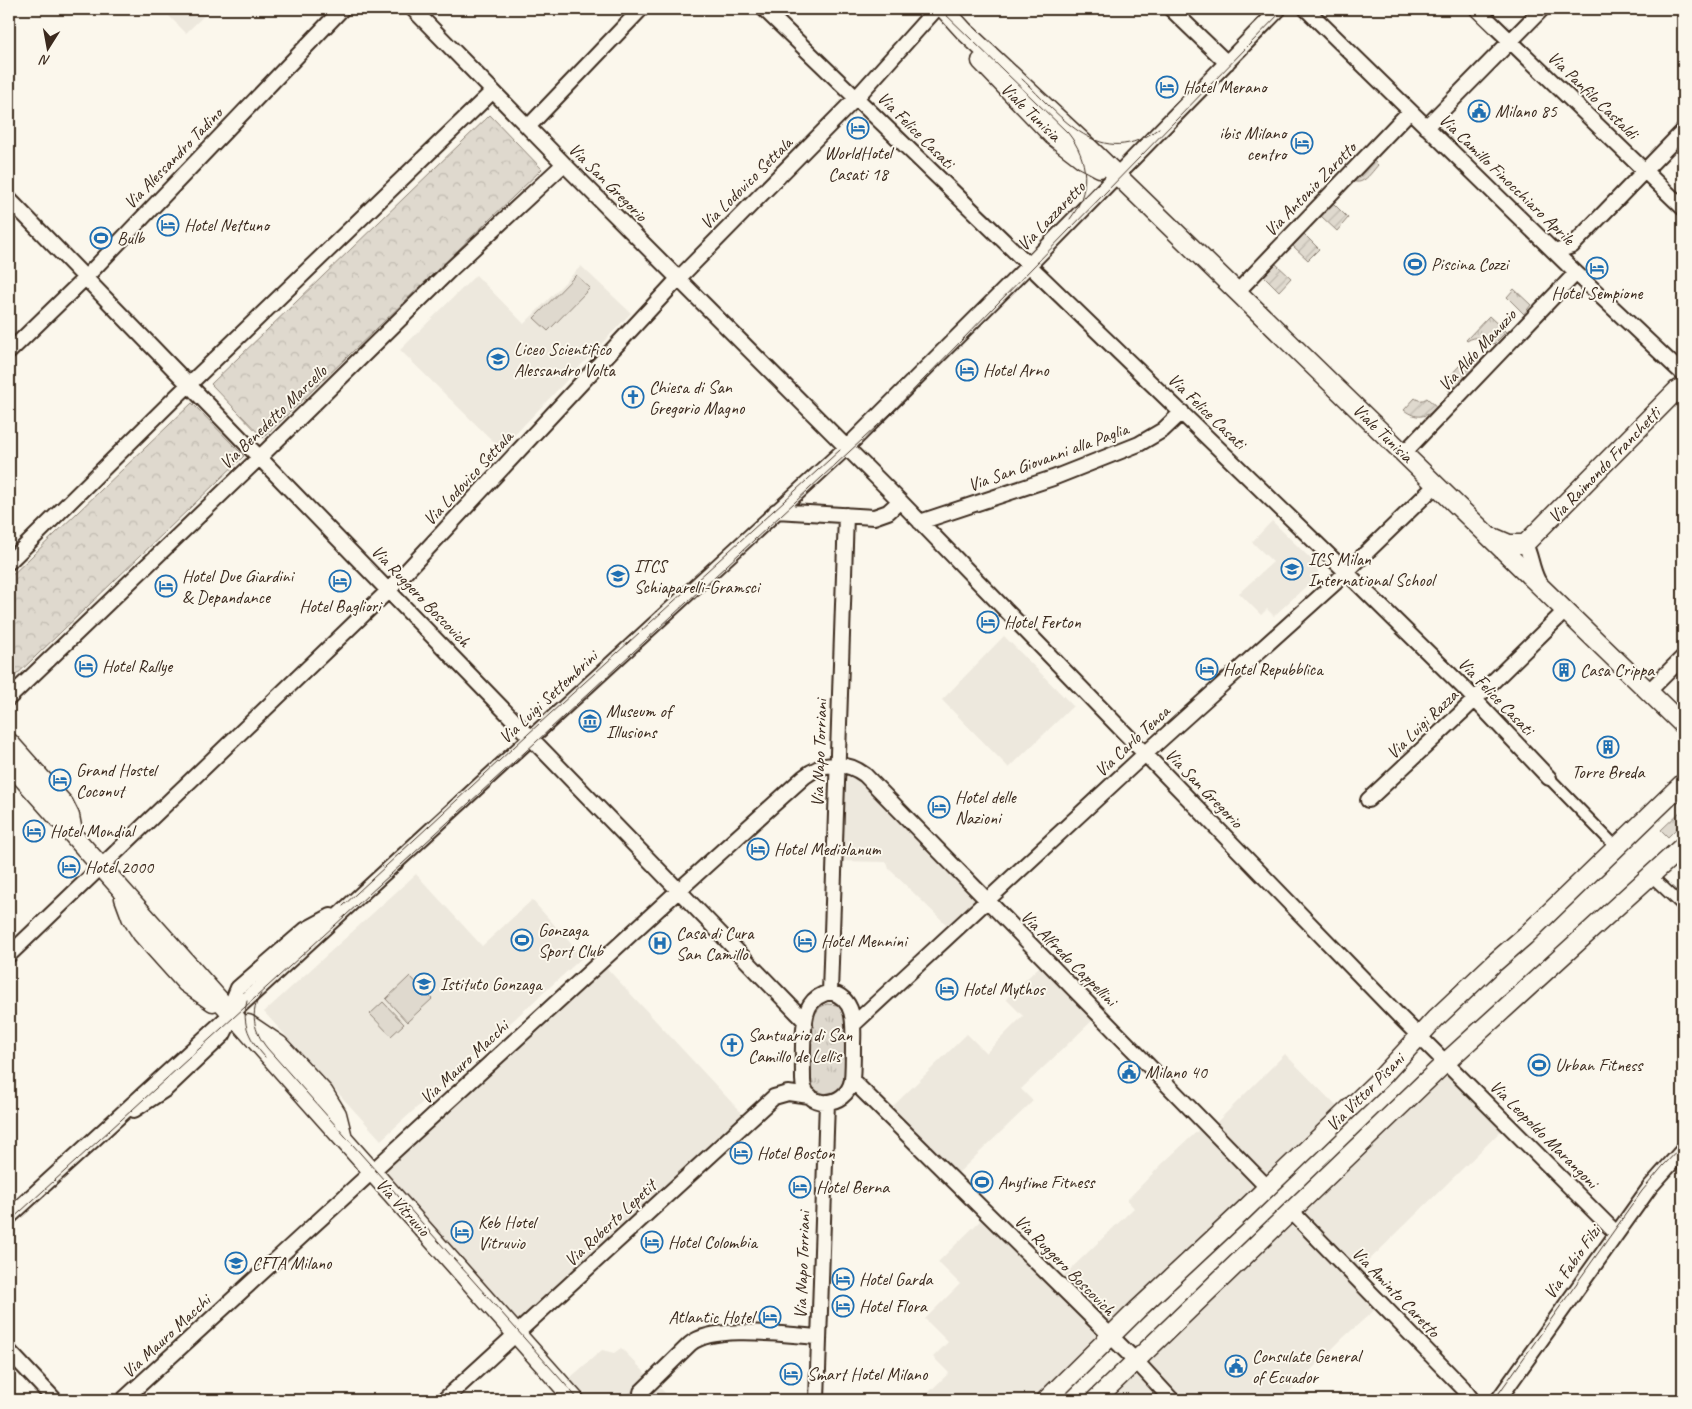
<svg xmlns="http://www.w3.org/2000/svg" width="1692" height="1409" viewBox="0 0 1692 1409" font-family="Caveat,sans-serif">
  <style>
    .built { fill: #ede8dd }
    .grass { fill: url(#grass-tufts); stroke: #8d8276 }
    .forest { fill: url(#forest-crowns); stroke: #8d8276 }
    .garden { fill: url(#garden-furrows); stroke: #8d8276 }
    .pitch { fill: #dfd9ce; stroke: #8d8276 }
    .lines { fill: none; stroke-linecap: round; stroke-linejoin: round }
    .minor-tunnel { stroke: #d5cec3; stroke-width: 14; stroke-dasharray: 14 7; stroke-linecap: butt }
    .pedestrian-casing { stroke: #3b2a1e; stroke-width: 14 }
    .minor-casing { stroke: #3b2a1e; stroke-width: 18 }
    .tertiary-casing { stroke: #3b2a1e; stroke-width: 21 }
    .pedestrian { stroke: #fbf7ec; stroke-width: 10 }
    .minor { stroke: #fbf7ec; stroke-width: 14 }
    .tertiary { stroke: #fbf7ec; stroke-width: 18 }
    .tram { stroke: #3b2a1e; stroke-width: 1 }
    .labels { text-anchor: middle; stroke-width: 4; stroke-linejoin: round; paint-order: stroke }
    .poi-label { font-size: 18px; fill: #3b2a1e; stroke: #fbf7ec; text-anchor: start }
    .street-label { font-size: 18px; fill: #3b2a1e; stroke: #fbf7ec }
  </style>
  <defs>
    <pattern id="grass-tufts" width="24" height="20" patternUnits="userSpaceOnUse" patternTransform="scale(1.25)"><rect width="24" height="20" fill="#dfd9ce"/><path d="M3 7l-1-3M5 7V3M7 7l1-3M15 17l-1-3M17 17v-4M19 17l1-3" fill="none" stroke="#c0bab0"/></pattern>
    <pattern id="forest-crowns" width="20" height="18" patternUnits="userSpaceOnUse" patternTransform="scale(1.25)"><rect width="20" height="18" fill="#dfd9ce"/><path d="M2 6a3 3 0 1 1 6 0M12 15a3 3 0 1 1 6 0" fill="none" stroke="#c0bab0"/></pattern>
    <pattern id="garden-furrows" width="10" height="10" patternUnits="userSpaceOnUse" patternTransform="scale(1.25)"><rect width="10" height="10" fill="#dfd9ce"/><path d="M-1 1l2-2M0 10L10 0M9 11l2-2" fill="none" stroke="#c0bab0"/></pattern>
  </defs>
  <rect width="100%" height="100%" fill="#fbf7ec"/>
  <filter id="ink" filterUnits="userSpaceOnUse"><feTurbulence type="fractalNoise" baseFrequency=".02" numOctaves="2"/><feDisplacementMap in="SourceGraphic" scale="10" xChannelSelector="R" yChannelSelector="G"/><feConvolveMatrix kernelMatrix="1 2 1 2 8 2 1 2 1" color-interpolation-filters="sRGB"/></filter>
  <g filter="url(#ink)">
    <!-- built -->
    <path class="built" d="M162,9H211L186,33Z
      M581,266L631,313L501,449L400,350L476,275L524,324Z
      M1272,521L1315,563L1318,571L1316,577L1274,616L1267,609L1261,615L1239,593L1273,562L1252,542Z
      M1004,636L1073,706L1009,768L942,700Z
      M839,767L865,777L984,900L952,930L889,869L887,862L836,861Z
      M416,874L482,946L532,900L583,957L381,1140L264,1012Z
      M601,962L748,1120L517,1332L375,1172Z
      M1044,962L1097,1016L1021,1089L1033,1101L954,1177L888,1111L967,1034L986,1053L1023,1016L1006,999Z
      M1285,1054L1343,1113L1110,1335L1057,1282L1134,1208L1127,1200L1162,1164L1204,1125L1209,1130Z
      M1449,1068L1506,1126L1352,1277L1379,1306L1344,1337L1281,1400H1097Z
      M986,1215L1109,1336L1044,1400H931L926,1395L949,1373L933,1357L948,1342L925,1319L960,1284L938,1262Z
      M621,1348L665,1393L672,1400H578L563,1384L602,1350L614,1353Z"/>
    <!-- grass -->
    <path class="grass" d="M1514,289L1531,305L1524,314L1507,297Z
      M1489,316L1506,332L1494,344C1485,338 1476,335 1467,341L1466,340Z
      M1683,809V822L1668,837L1661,830Z
      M827,1004L839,1005L848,1016L847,1072L842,1087L834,1092L826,1094L817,1091L813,1087L809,1071L813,1017L820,1007Z"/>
    <!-- forest -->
    <path class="forest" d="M490,115L542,169L263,438L211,384Z
      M192,403L244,456L9,682V578Z"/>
    <!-- garden -->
    <path class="garden" d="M1371,158L1378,165C1371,173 1363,186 1353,181Z
      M1333,203L1348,218L1337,231L1321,216Z
      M1304,234L1319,249L1308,260L1293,246Z
      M1276,264L1291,278L1279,291L1264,276Z
      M1476,355L1481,361L1479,366L1452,394L1446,386C1448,376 1465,357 1476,355Z
      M1415,398C1419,401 1422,401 1427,398L1438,408C1425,418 1416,419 1404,410Z"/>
    <!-- pitch -->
    <path class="pitch" d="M576,275L590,288L548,331L534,318Z
      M410,976L432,999L407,1022L386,999Z
      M383,1002L404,1024L391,1036L370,1014Z"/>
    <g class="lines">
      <!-- minor-tunnel -->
      <path class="minor-tunnel" d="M632,1400L641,1392"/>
      <!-- pedestrian casing -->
      <g class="pedestrian-casing">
        <path id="pedestrian" d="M1549,778L1617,848
          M1650,875L1683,906"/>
      </g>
      <!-- minor casing -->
      <g class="minor-casing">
        <path id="minor" d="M413,9L564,164L900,501L1399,1016L1616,1233
          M764,9L1338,564L1464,688L1549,778
          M1171,9L1227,63
          M1306,9L1576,273L1683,374
          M1477,9L1683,208
          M528,127L641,9
          M1426,127L1542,9
          M9,199L805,1021
          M1555,252L1572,246L1683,131
          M1237,292L1410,111
          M9,352L85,278L342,9
          M1404,453L1576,273
          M776,511L874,517L888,512L900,501
          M920,522L1053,478L1139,444L1163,430L1182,412
          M1525,544C1531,555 1531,568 1538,581
          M9,562L176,397L493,91
          M1649,691L1683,657
          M9,698L260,457L450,270L564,164
          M1368,800L1461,713L1565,611
          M9,955L389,590L679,278L857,97L936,9
          M830,992L846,515
          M830,992C855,998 854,1023 853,1044C853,1056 853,1068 852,1080C846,1110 803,1109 803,1080C803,1062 801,1019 810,1005C815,997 822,994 830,992Z
          M854,1024L1145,754L1336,582L1436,485
          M852,1080L1136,1361L1172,1400
          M134,1110L166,1089L223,1035L229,1023L233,1000L238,988L305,930L331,916
          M1291,1211L1463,1388L1472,1400
          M9,1217L205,1038L847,447L1037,257L1279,9
          M9,1351L55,1400
          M641,1392L690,1344C713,1324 787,1335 818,1337
          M123,1400L679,890L804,777C823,762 845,760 865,775L1267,1187
          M444,1400L774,1097L788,1093L810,1096
          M817,1400L827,1102
          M1498,1400L1650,1187L1683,1150"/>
      </g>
      <!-- tertiary casing -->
      <g class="tertiary-casing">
        <path id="tertiary" d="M944,9L964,31L1084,143L1683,725
          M981,61L1053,136L1083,159L1100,168
          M1495,538L1509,544H1525L1672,395L1678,389L1683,388
          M9,742L64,804L70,816L73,832
          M9,763L575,1400
          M124,898L131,917L142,934L186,983L213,1002
          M248,1024L279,1045L324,1093L337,1114L342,1134
          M1046,1400L1137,1310L1243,1211L1380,1079L1435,1019L1494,963L1525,936L1683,783
          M1095,1400L1445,1063L1683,846"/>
      </g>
      <!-- pedestrian -->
      <use href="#pedestrian" class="pedestrian"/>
      <!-- minor -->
      <use href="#minor" class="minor"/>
      <!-- tertiary -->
      <use href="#tertiary" class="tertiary"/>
      <!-- tram -->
      <path class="tram" d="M940,9L1068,133C1089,159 1091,192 1070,219
        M1022,79C1061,116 1101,173 1159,128
        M343,906L528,734L840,450
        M261,994C249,1012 254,1032 267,1048L579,1400
        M247,1001C241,1025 250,1040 265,1057
        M9,1222L536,742L890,414L1284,9
        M1494,1400L1642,1191L1663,1166L1683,1145"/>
    </g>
  </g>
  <!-- icons -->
  <defs>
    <g id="hotel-ring" transform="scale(1.125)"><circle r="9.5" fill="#fbf7ec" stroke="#1f6fb2" stroke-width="1.5"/><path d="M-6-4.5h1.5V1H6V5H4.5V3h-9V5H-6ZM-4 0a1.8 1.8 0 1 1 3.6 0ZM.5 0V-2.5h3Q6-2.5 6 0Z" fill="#1f6fb2"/></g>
    <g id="civic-ring" transform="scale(1.125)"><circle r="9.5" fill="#fbf7ec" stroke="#1f6fb2" stroke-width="1.5"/><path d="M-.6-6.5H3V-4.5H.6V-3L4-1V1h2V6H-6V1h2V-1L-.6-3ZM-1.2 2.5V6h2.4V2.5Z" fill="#1f6fb2"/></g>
    <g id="stadium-ring" transform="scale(1.125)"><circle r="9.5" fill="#fbf7ec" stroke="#1f6fb2" stroke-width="1.5"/><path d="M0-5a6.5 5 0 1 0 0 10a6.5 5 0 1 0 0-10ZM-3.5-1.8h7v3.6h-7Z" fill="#1f6fb2"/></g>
    <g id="school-ring" transform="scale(1.125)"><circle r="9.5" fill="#fbf7ec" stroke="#1f6fb2" stroke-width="1.5"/><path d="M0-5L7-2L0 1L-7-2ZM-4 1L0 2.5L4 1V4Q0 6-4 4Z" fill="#1f6fb2"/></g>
    <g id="church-ring" transform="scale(1.125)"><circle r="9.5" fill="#fbf7ec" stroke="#1f6fb2" stroke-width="1.5"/><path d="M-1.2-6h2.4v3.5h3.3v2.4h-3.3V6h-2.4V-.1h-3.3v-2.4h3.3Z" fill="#1f6fb2"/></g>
    <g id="building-ring" transform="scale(1.125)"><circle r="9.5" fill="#fbf7ec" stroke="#1f6fb2" stroke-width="1.5"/><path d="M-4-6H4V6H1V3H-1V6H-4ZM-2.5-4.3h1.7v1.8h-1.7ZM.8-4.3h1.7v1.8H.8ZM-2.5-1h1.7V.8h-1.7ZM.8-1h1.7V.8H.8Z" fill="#1f6fb2"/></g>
    <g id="museum-ring" transform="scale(1.125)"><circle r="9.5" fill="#fbf7ec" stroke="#1f6fb2" stroke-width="1.5"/><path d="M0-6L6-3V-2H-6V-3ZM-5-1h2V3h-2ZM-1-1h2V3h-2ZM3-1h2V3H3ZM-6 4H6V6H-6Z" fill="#1f6fb2"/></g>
    <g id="hospital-ring" transform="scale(1.125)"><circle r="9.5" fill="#fbf7ec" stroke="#1f6fb2" stroke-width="1.5"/><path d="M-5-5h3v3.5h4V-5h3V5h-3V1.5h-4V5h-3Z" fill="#1f6fb2"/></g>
  </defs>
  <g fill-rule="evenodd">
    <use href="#hotel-ring" x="1167" y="87"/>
    <use href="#civic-ring" x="1479" y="111"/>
    <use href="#hotel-ring" x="858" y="128"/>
    <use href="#hotel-ring" x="1302" y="143"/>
    <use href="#hotel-ring" x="168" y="225"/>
    <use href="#stadium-ring" x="101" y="238"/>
    <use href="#stadium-ring" x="1415" y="264"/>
    <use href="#hotel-ring" x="1597" y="268"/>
    <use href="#school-ring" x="498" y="359"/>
    <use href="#hotel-ring" x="967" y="370"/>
    <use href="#church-ring" x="633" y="397"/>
    <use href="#school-ring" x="1292" y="569"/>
    <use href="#school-ring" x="618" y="576"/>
    <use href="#hotel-ring" x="340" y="581"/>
    <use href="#hotel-ring" x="166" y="586"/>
    <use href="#hotel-ring" x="988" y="622"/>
    <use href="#hotel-ring" x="86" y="666"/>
    <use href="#hotel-ring" x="1207" y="669"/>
    <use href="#building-ring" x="1564" y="670"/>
    <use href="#museum-ring" x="590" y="721"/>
    <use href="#building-ring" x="1608" y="747"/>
    <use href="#hotel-ring" x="60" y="780"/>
    <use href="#hotel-ring" x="939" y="807"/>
    <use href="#hotel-ring" x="34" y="831"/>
    <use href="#hotel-ring" x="758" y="849"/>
    <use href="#hotel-ring" x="69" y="867"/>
    <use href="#stadium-ring" x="522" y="940"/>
    <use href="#hotel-ring" x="805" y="941"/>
    <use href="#hospital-ring" x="660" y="943"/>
    <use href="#school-ring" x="424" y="984"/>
    <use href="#hotel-ring" x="947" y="989"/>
    <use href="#church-ring" x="732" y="1045"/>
    <use href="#stadium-ring" x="1539" y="1065"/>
    <use href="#civic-ring" x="1129" y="1072"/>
    <use href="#hotel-ring" x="741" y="1153"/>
    <use href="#stadium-ring" x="982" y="1182"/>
    <use href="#hotel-ring" x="800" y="1187"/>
    <use href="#hotel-ring" x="462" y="1232"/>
    <use href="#hotel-ring" x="652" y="1242"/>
    <use href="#school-ring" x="236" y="1263"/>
    <use href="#hotel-ring" x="843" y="1279"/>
    <use href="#hotel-ring" x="843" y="1306"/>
    <use href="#hotel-ring" x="770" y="1317"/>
    <use href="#civic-ring" x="1236" y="1366"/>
    <use href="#hotel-ring" x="791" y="1374"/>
  </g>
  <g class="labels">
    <!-- poi labels -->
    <g class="poi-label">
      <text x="1183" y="93">Hotel Merano</text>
      <text x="1495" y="117">Milano 85</text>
      <text x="1286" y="139" text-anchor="end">ibis Milano<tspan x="1286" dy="21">centro</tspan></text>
      <text x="858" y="159" text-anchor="middle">WorldHotel<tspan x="858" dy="21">Casati 18</tspan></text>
      <text x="184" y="231">Hotel Nettuno</text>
      <text x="117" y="244">Bulb</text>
      <text x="1431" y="270">Piscina Cozzi</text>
      <text x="1597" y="299" text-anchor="middle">Hotel Sempione</text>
      <text x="514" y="355">Liceo Scientifico<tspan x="514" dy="21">Alessandro Volta</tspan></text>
      <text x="983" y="376">Hotel Arno</text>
      <text x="649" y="393">Chiesa di San<tspan x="649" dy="21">Gregorio Magno</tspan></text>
      <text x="1308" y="565">ICS Milan<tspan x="1308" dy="21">International School</tspan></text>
      <text x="634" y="572">ITCS<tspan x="634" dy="21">Schiaparelli-Gramsci</tspan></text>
      <text x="182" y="582">Hotel Due Giardini<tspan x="182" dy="21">&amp; Depandance</tspan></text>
      <text x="340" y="612" text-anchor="middle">Hotel Bagliori</text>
      <text x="1004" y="628">Hotel Ferton</text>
      <text x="102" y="672">Hotel Rallye</text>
      <text x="1223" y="675">Hotel Repubblica</text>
      <text x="1580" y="676">Casa Crippa</text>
      <text x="606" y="717">Museum of<tspan x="606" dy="21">Illusions</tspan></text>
      <text x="76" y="776">Grand Hostel<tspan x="76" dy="21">Coconut</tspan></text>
      <text x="1608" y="778" text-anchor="middle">Torre Breda</text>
      <text x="955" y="803">Hotel delle<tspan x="955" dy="21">Nazioni</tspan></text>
      <text x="50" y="837">Hotel Mondial</text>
      <text x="774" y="855">Hotel Mediolanum</text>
      <text x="85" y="873">Hotel 2000</text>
      <text x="538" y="936">Gonzaga<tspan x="538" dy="21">Sport Club</tspan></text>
      <text x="676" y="939">Casa di Cura<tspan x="676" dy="21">San Camillo</tspan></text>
      <text x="821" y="947">Hotel Mennini</text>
      <text x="440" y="990">Istituto Gonzaga</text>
      <text x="963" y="995">Hotel Mythos</text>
      <text x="748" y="1041">Santuario di San<tspan x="748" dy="21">Camillo de Lellis</tspan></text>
      <text x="1555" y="1071">Urban Fitness</text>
      <text x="1145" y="1078">Milano 40</text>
      <text x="757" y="1159">Hotel Boston</text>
      <text x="998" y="1188">Anytime Fitness</text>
      <text x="816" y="1193">Hotel Berna</text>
      <text x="478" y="1228">Keb Hotel<tspan x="478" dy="21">Vitruvio</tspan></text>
      <text x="668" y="1248">Hotel Colombia</text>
      <text x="252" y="1269">CFTA Milano</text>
      <text x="859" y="1285">Hotel Garda</text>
      <text x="859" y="1312">Hotel Flora</text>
      <text x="754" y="1323" text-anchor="end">Atlantic Hotel</text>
      <text x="1252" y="1362">Consulate General<tspan x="1252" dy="21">of Ecuador</tspan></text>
      <text x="807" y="1380">Smart Hotel Milano</text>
    </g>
    <!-- street labels -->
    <g class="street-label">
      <text transform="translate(1593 95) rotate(44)" y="6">Via Panfilo Castaldi</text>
      <text transform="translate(1031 112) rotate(44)" y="6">Viale Tunisia</text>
      <text transform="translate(916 130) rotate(45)" y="6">Via Felice Casati</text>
      <text transform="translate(173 158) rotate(-46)" y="6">Via Alessandro Tadino</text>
      <text transform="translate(1507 179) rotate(44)" y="6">Via Camillo Finocchiaro Aprile</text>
      <text transform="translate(608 182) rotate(45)" y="6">Via San Gregorio</text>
      <text transform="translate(746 183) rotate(-45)" y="6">Via Lodovico Settala</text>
      <text transform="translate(1310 189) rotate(-46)" y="6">Via Antonio Zarotto</text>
      <text transform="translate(1051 216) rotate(-46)" y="6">Via Lazzaretto</text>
      <text transform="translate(1477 350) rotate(-47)" y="6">Via Aldo Manuzio</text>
      <text transform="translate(1207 411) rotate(44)" y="6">Via Felice Casati</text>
      <text transform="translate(273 417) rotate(-44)" y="6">Via Benedetto Marcello</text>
      <text transform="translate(1383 433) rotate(44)" y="6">Viale Tunisia</text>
      <text transform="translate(1048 457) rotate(-20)" y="6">Via San Giovanni alla Paglia</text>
      <text transform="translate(1604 465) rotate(-46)" y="6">Via Raimondo Franchetti</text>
      <text transform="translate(468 478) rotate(-47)" y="6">Via Lodovico Settala</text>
      <text transform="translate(421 596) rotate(46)" y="6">Via Ruggero Boscovich</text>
      <text transform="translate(1496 696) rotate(46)" y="6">Via Felice Casati</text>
      <text transform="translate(548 697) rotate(-43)" y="6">Via Luigi Settembrini</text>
      <text transform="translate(1422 724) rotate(-44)" y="6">Via Luigi Razza</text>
      <text transform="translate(1132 741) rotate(-43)" y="6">Via Carlo Tenca</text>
      <text transform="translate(819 753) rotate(-88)" y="6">Via Napo Torriani</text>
      <text transform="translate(1204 788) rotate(46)" y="6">Via San Gregorio</text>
      <text transform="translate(1069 958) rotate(45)" y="6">Via Alfredo Cappellini</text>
      <text transform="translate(464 1062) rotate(-43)" y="6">Via Mauro Macchi</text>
      <text transform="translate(1365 1092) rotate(-45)" y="6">Via Vittor Pisani</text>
      <text transform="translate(1544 1134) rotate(45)" y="6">Via Leopoldo Marangoni</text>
      <text transform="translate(403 1207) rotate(48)" y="6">Via Vitruvio</text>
      <text transform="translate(610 1223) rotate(-43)" y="6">Via Roberto Lepetit</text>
      <text transform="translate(1572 1262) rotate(-55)" y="6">Via Fabio Filzi</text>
      <text transform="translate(802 1265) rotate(-88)" y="6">Via Napo Torriani</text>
      <text transform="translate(1065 1265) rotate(45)" y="6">Via Ruggero Boscovich</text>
      <text transform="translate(1396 1292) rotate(46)" y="6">Via Aminto Caretto</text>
      <text transform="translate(166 1336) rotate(-43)" y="6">Via Mauro Macchi</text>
    </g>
  </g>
  <!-- margin -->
  <rect width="1692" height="1409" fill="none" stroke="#fbf7ec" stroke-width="30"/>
  <rect x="15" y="15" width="1662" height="1379" fill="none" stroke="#3b2a1e" stroke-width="2" filter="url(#ink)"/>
  <!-- north arrow -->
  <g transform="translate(48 48) rotate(191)" stroke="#fbf7ec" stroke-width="4" paint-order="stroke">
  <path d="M0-4L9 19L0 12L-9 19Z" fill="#3b2a1e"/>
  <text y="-8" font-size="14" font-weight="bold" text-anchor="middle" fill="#3b2a1e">N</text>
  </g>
</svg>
